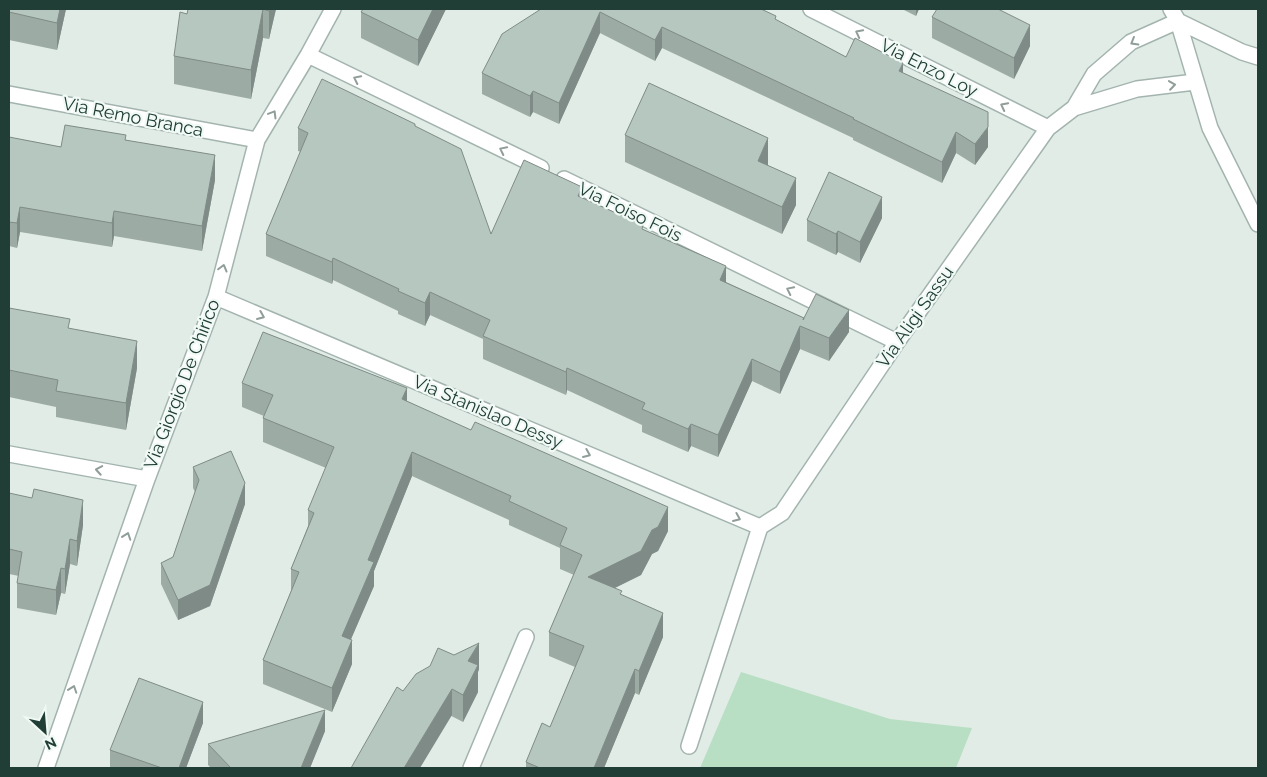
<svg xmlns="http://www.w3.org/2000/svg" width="1267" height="777" viewBox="0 0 1267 777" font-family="Raleway,sans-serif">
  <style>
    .green { fill: #b8dfc3 }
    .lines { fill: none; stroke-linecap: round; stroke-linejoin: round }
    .minor-casing { stroke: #a3b4ae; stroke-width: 18 }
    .minor { stroke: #fff; stroke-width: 15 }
    .wall { fill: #9daba5 }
    .shaded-wall { fill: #7f8b86 }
    .building { fill: #b6c7c0; stroke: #7f8b86 }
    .oneway { stroke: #909e9a }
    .labels { text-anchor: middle; stroke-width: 4.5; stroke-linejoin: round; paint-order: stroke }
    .street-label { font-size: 18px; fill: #203e36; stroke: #f1f9f5 }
  </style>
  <rect width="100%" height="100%" fill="#e1ece7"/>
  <!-- green -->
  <path class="green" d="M741,672L890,719L972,728L956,768H700Z"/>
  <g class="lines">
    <!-- minor casing -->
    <g class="minor-casing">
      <path id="minor" d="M811,9L1048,128
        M1171,9L1178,21L1210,128L1258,224
        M1178,21L1242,52L1258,57
        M308,55L541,168
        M9,94L257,140
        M1074,108L1137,89L1195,82
        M564,179L897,342
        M216,297L760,527
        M9,454L147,479
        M760,527L782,513L897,342L1048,128L1074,108L1094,74L1131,42L1178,21
        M689,746L760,527
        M46,768L147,479L216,297L257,140L308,55L333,9
        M471,768L526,637"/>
    </g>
    <!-- minor -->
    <use href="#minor" class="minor"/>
  </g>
  <!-- wall -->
  <path class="wall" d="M9,9H66L57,50L9,40Z
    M276,9L269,39L263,38L251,99L174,84V56L187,14Z
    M363,9H446L418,66L361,38V12Z
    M541,9L776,20L846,57L903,73L988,147L975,165L956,153L942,183L853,140V138L662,48L655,61L600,33L559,124L533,112L530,117L482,94V73Z
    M902,9H919L916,16Z
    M932,17L1030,46L1014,79L932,38Z
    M415,126L491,234L582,198L643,230L726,282L804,318L849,332L829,361L800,349L780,394L752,381L718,457L691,446L688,452L642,432V425L567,390L566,395L483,359V339L430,315L425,326L398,314V311L333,280L332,284L266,256V234L301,152L298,151V128Z
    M625,135L796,205L782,234L625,162Z
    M9,137L61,147L126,140L215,180L202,251L114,236L112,247L20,232L17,248L9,246Z
    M882,218L860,263L838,252L836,255L807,241V220Z
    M9,308L70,329L137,368L126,430L56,417V407L9,397Z
    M242,383L407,401L668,531L658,551L652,554L641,575L615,588L663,637L639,695L635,693L604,768H526V762L550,727L575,667L549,656V632L574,575L560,569V548L509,525V520L412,476L374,571V586L351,639L352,664L332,712L263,684V660L291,591V569L308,526V510L326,468L263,442V418L264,416L242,407Z
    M193,467L245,504L210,606L178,620L161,584V563L173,557L195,492L193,488Z
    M9,493L83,525L77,566L70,564L65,594L61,593L56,615L17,608V583L19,576L9,574Z
    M479,669L478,672V692L463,722L403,691Z
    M203,723L186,768H110V750Z
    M325,731L310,768H211L208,765V744Z"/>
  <!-- shaded-wall -->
  <path class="shaded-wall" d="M60,9H66L57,50V23Z
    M263,9V38L251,99V70Z
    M270,9H276L269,39V11Z
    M433,9H446L418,66V40Z
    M916,9H919L916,16Z
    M600,12V33L559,124V103Z
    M1030,25V46L1014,79V58Z
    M662,27V48L655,61V40Z
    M903,63V84L899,71Z
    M533,91V112L530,117V96Z
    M988,127V147L975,165V144Z
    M956,132V153L942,183V162Z
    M768,138V165L758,188V161Z
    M215,155V180L202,251V226Z
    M796,178V205L782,234V207Z
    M582,187V209L578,196Z
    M882,197V218L860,263V242Z
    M20,207V232L17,248V223Z
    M114,211V236L112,247V223Z
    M838,231V252L836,255V234Z
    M333,258V280L332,284V262Z
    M726,266V288L720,280Z
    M430,292V315L425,326V303Z
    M849,310V332L829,361V338Z
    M800,326V349L780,394V372Z
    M137,341V368L126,430V403Z
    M752,359V381L718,457V435Z
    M567,368V390L566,395V372Z
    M407,388V412L402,399Z
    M691,424V446L688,452V429Z
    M412,452V476L374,571V586L342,660V636L368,560Z
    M245,483V504L210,606L178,620V600Z
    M83,500V525L77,566V541Z
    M668,507V531L658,551L652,554L641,575L588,601V577L652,530Z
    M70,539V564L65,594V569Z
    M61,568V593L56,615V590Z
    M663,613V637L639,695V671Z
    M352,640V664L332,712V688Z
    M479,643V669L478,672V692L463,722V695L468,661Z
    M635,669V693L604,768H594Z
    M452,689V715L420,768H404Z
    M203,702V723L186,768H179Z
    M325,710V731L310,768H301Z"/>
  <!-- building -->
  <path class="building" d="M9,9H60L57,23L9,12Z
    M188,9H270L269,11L263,9L251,70L174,56L180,12L187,14Z
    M363,9H433L418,40L361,12Z
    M541,9H761L776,16L775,19L846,57L855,38L903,63L899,71L988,112V127L975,144L956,132L942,162L853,119L854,118L662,27L655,40L600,12L559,103L533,91L530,96L482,73L502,34Z
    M937,9H998L1030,25L1014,58L932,17Z
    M322,79L415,124V126L461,149L491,234L524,160L582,187L578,196L643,225L642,229L726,266L720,280L804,318L803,320L816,294L849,310L829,338L800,326L780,372L752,359L718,435L691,424L688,429L642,409L645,403L567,368L566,372L483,336L490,320L430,292L425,303L398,291L399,289L333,258L332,262L266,234L308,133L298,128Z
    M649,83L768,138L758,161L796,178L782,207L625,135Z
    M65,125L126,135L125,140L215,155L202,226L114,211L112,223L20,207L17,223L9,222V137L61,147Z
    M829,172L882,197L860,242L838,231L836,234L807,220Z
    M9,308L70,319L68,328L137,341L126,403L56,391L58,380L9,370Z
    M263,332L407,388L402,399L471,430L475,422L668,507L658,527L652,530L641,551L588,577L622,591L620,594L663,613L639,671L635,669L594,768H540L526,762L542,723L550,727L584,646L549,632L582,555L560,545L567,528L509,501L511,496L412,452L368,560L374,562L342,636L352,640L332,688L263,660L299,572L291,569L314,513L308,510L334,447L263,418L273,395L242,383Z
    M231,451L245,483L210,585L178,600L161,563L173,557L199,480L193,467Z
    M34,489L83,500L77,541L70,539L65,569L61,568L56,590L17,583L22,552L9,549V493L32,498Z
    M479,643L468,661L478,665L463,695L452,689L404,768H351L397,687L403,691L416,674L430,666L438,648L454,655Z
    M139,678L203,702L179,768H162L110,750Z
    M325,710L301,768H231L208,744Z"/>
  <!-- one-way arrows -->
  <defs><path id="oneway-chevron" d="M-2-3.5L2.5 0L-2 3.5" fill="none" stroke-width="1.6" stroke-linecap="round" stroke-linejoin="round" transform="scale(1.25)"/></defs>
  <g class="oneway">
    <use href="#oneway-chevron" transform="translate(859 33) rotate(-153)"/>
    <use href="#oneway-chevron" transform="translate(1134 42) rotate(150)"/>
    <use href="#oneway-chevron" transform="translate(357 79) rotate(-154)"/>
    <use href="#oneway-chevron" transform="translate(1172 85) rotate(-8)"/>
    <use href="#oneway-chevron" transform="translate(1004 106) rotate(-153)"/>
    <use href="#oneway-chevron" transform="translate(273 114) rotate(-59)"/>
    <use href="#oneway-chevron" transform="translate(503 150) rotate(-154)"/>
    <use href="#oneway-chevron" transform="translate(223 268) rotate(-75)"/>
    <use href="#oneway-chevron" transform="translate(790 290) rotate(-154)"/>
    <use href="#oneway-chevron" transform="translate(261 316) rotate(23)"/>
    <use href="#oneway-chevron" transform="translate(587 454) rotate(23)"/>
    <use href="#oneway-chevron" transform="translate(99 470) rotate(-170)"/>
    <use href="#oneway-chevron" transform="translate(737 518) rotate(23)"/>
    <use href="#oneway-chevron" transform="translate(127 536) rotate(-71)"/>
    <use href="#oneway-chevron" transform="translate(73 689) rotate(-71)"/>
  </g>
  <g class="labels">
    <!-- street labels -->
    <g class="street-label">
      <text transform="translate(929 68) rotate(27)" y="6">Via Enzo Loy</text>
      <text transform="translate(133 117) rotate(11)" y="6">Via Remo Branca</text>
      <text transform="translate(630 212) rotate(26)" y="6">Via Foiso Fois</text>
      <text transform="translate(915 317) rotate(-55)" y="6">Via Aligi Sassu</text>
      <text transform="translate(182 384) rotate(-69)" y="6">Via Giorgio De Chirico</text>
      <text transform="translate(488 412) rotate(23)" y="6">Via Stanislao Dessy</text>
    </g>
  </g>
  <!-- border -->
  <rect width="1267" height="777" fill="none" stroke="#203e36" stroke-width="20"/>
  <!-- north arrow -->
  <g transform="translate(45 732) rotate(154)" stroke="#f1f9f5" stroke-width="4" paint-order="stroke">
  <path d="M0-4L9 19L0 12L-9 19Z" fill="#203e36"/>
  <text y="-8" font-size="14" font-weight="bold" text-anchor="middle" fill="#203e36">N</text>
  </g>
</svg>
